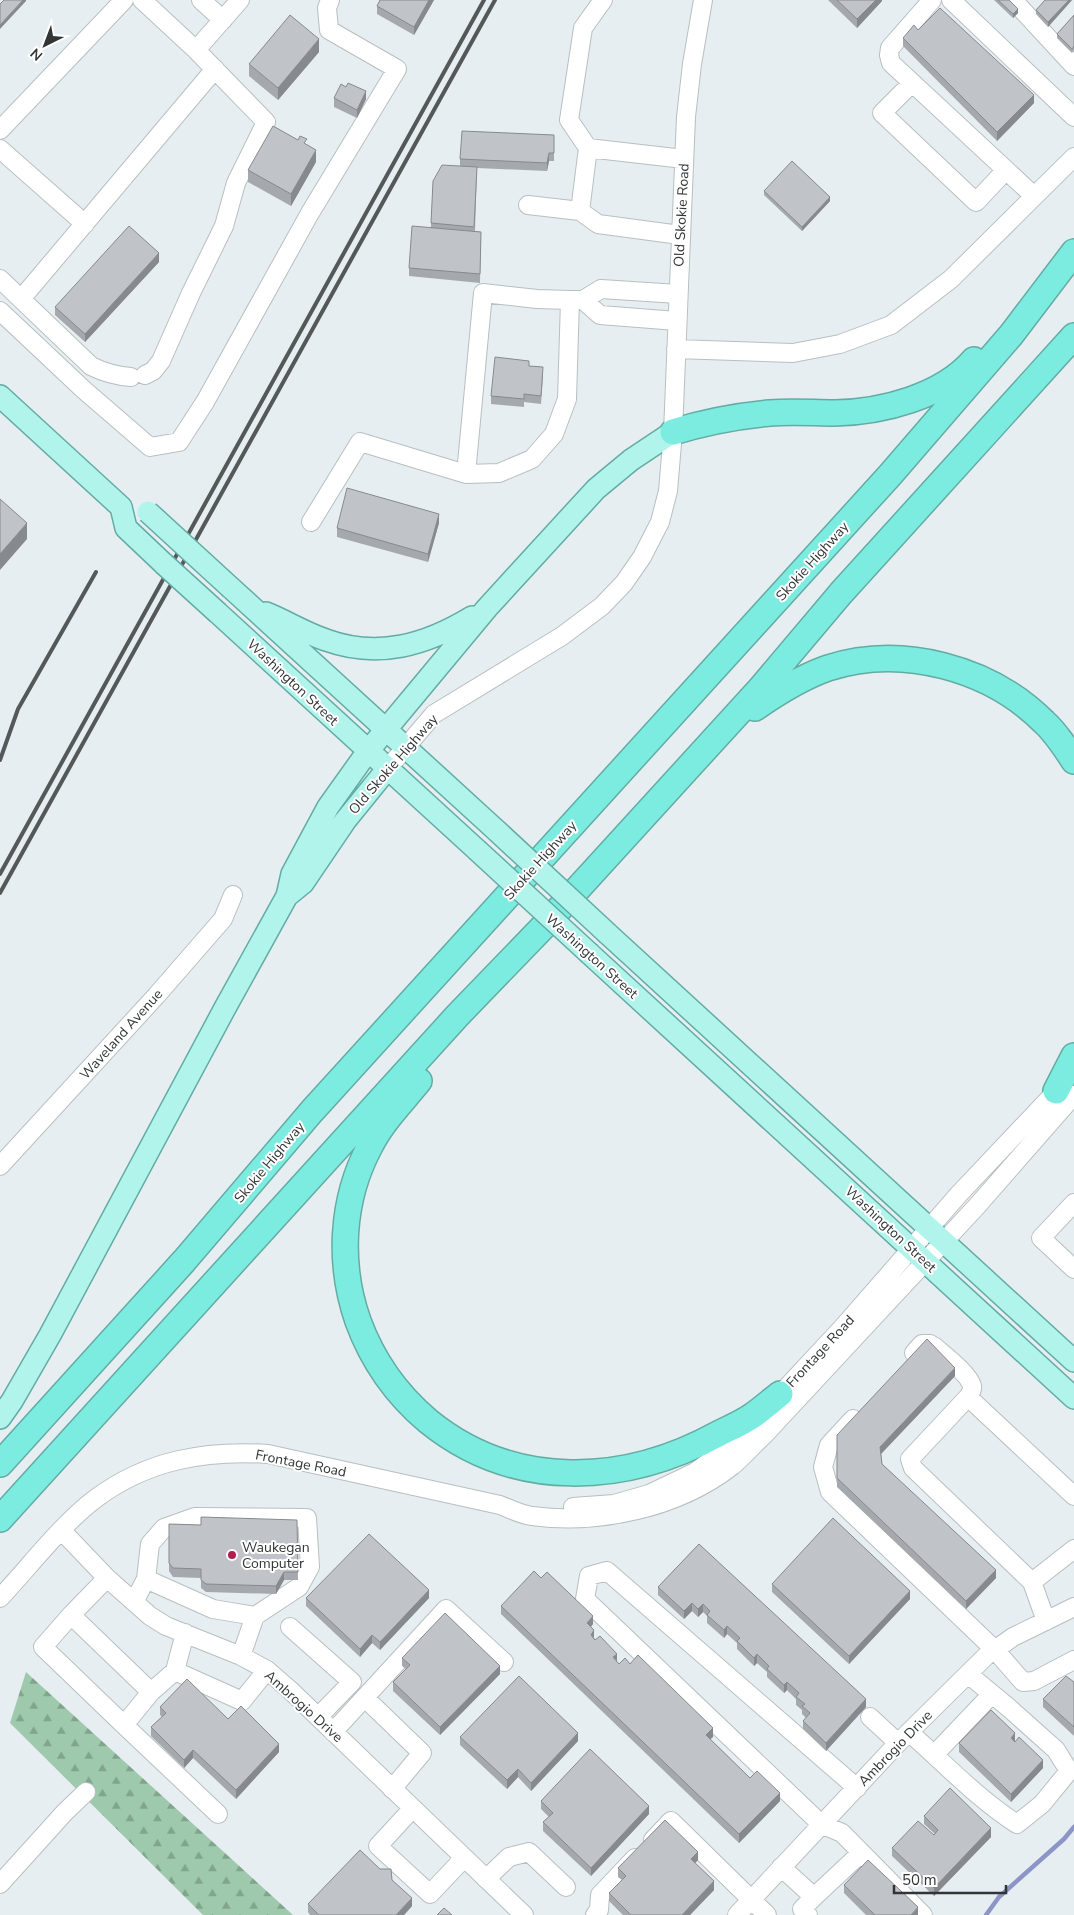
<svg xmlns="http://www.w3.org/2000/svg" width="1074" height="1915" viewBox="0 0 1074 1915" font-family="'Nunito Sans',sans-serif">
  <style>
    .forest { fill: url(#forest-firs) }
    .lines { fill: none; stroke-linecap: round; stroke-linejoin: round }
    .stream { stroke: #8d95c7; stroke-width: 4.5 }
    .minor-casing { stroke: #b8bfc1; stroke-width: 20 }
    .major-casing { stroke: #63aca4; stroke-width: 24 }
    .highway-casing { stroke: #63aca4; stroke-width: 28 }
    .minor { stroke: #fff; stroke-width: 18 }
    .major { stroke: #b1f4ec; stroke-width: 21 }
    .highway { stroke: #7dece0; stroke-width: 25 }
    .rail { stroke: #545859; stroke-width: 4 }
    .major-bridge-casing { stroke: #63aca4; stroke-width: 24; stroke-linecap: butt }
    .major-bridge { stroke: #b1f4ec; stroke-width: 21 }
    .wall { fill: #a5a9ad }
    .shaded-wall { fill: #86898d }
    .building { fill: #c0c4c9; stroke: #86898d }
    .poi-dot { fill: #af1e4f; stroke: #fff; stroke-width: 2 }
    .labels { text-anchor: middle; stroke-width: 4; stroke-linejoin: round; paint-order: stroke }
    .street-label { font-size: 14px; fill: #323536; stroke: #fff }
    .poi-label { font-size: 14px; fill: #323536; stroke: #fff; text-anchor: start }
  </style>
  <defs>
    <pattern id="forest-firs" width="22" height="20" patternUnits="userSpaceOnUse" patternTransform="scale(1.25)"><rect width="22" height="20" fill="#9ec9ac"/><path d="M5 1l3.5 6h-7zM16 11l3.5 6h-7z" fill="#81a48d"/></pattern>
  </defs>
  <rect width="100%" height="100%" fill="#e7eef1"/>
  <!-- forest -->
  <path class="forest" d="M26,1672L293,1915H203L10,1723Z"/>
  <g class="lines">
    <!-- stream -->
    <path class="stream" d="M986,1915L999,1897L1064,1839L1074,1827"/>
    <!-- minor casing -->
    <g class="minor-casing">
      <path id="minor" d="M142,0L196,50L266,122L236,183L224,226L191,293L161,361L153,371L145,375
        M201,0L223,20
        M932,0L890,48L889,55L891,63L1034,196
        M951,0L1074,117
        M1013,0L1074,66
        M196,50L240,0
        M912,83L882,113L976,202L1006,170
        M0,130L124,0
        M588,148L569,120L583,28L603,0
        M0,149L85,224
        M528,205L580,211
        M680,235L598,224L580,211L588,148L684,159
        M0,279L91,366C105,373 116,376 131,377
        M21,299L215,69
        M583,300L600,315L677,321
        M0,311L84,390L150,447L179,442L205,402L310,213L397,69L329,30L327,8L330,0
        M676,349L793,353L840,344L891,325L951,279L1074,157
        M466,474L483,293L537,299L570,300H583L601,289L678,294
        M311,522L360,442L466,474L499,473L532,459L554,434L567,399L570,300
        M388,768L434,714L562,636L602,606L624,583L642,557L660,522L668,491L673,432L686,117L692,64L703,0
        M0,1166L156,996L223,919L233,895
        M1074,1203L1041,1238L1074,1269
        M914,1353L922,1344H930L935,1347C944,1355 969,1374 972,1386C973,1390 970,1394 968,1397
        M853,1419L829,1445L823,1467L830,1492L995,1650L1023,1682L1034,1681L1074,1660
        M573,1507L614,1504L649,1494L695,1472L735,1443L843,1327L959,1194L1064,1083
        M62,1531L107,1578L150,1616L166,1626L241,1656L267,1670L290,1690L524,1915
        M107,1578L71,1615L151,1692
        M146,1579L213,1609L255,1616
        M1032,1582L1074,1549
        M0,1598C30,1566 61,1525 95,1499C147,1460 205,1450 268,1454L500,1505C510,1509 522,1515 532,1516C600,1525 678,1508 732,1466C744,1456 754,1444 765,1434L977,1206L1074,1095
        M134,1602L146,1579L150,1544L164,1528L195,1517L307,1518L310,1567L299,1587L255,1616L241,1656
        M71,1615L43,1647L124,1725
        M1046,1621L1032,1582L913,1468L910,1459L968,1397L1074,1496
        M290,1627L352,1682L318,1717
        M175,1671L185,1633
        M365,1698L422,1753L392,1789
        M870,1717L898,1743
        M333,1732L446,1609L504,1662
        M909,1732C945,1764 977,1798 1017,1824L1042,1804L1069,1771L1056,1750L1009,1708L968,1674
        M934,1755L992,1694
        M857,1788L607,1571L589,1576L585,1599L821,1824L842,1833L923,1915
        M413,1808L378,1846L430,1894L464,1858
        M218,1814L124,1725L151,1692L175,1671L242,1701L267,1670
        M653,1840L671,1821L767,1915
        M781,1867L814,1897L802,1909L808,1915
        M486,1879L509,1857L529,1852L566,1887
        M0,1884L65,1812L86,1792
        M814,1897L861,1853
        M595,1915L599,1910L600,1895L635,1858
        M737,1915L898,1743L986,1656L1013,1637L1074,1607"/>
    </g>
    <!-- major casing -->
    <g class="major-casing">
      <path id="major" d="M0,396L121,507L126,528L164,564
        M231,588L497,831
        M218,613L477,850
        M266,613C286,621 305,633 326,640C378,659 426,645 472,617
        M287,896L303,883L345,821L388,768
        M608,934L1074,1361
        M590,954L1074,1398
        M0,1418L12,1401L50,1335L225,1008L287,896L292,874L328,807L368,751L487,608L596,489L631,460L673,432"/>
    </g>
    <!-- highway casing -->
    <g class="highway-casing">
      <path id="highway" d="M673,432C705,422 737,416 770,413C792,411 814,413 835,413C882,412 942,397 974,360
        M755,708C778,692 802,677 828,668C902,644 990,668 1044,722C1056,733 1065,747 1074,761
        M419,1081C402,1102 382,1122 370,1146C341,1200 338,1264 358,1321C373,1362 396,1394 428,1421C514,1491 625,1485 718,1434C730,1428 742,1423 752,1416C762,1409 771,1401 780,1394
        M1056,1091L1074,1056
        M0,1464L184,1261L312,1111L890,475L1011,335L1074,252
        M0,1519L457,1016L541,929L760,689L841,593L1074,336"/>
    </g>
    <!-- minor -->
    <use href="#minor" class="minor"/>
    <!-- major -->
    <use href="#major" class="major"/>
    <!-- highway -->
    <use href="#highway" class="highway"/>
    <!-- rail -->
    <path class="rail" d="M0,760L18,709L96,572
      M0,874L484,0
      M0,893L495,0"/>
    <!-- major-bridge casing -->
    <g class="major-bridge-casing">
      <path id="major-bridge" d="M148,512L231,588
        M164,564L218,613
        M497,831L608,934
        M477,850L590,954"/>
    </g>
    <!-- major-bridge -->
    <use href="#major-bridge" class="major-bridge"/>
  </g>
  <!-- wall -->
  <path class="wall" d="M380,0H434L414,35L377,14V6Z
    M828,0H882V1L857,28Z
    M994,0H1009L1018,13L1013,18Z
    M1072,0L1048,27L1036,14V10Z
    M1074,15V50L1072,53L1057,38V34Z
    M903,38L1034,103L997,141L903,46Z
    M319,52L278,100L249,76V64Z
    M334,98L366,99L357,118L334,107Z
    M554,135V161H549L547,171L477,168L475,231L481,232L480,283L409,276V268L431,228V223L460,166V159Z
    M307,145L316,162L291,206L248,182V170Z
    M764,191L830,201L802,231L764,195Z
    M159,262L85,342L55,315V307Z
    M529,366L543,375L541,404L524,402V407L491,404V396Z
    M439,523L428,562L337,537V528Z
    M955,1376L881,1454L882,1464L996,1578L966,1609L837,1487V1435Z
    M297,1520L298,1580H284L276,1594L206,1592L201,1588V1578L173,1577L169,1571V1524L201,1525Z
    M699,1544L866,1707L826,1751L803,1729V1721L806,1718L802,1714V1710L796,1705V1699L787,1690L784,1693L767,1677V1672L757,1663L754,1666L737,1649V1643L727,1634L724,1638L707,1623V1616L703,1612L698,1617L692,1611L684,1619L658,1595V1587Z
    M772,1584L910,1599L849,1664L772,1592Z
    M306,1598H429L380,1650L372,1643L360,1657L306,1606Z
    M501,1606L593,1624L591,1627L594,1638L619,1664H630L713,1737L710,1739L750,1778L780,1801L739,1843L501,1614Z
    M402,1658L500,1674L440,1735L393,1691V1682L406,1669L402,1666Z
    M1074,1682V1736L1043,1707V1699Z
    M160,1707L228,1719L279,1752L236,1799L193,1758L184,1768L151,1736V1727L162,1717L160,1715Z
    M460,1737L578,1741L531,1791L518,1777L507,1789L460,1745Z
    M1015,1741L1043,1768L1011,1802L959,1752V1743Z
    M541,1801L649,1814L591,1876L543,1831V1822L549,1817L541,1809Z
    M924,1816L991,1837L934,1896L892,1856V1848L935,1834L924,1824Z
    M698,1860L695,1863L714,1890L690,1915H623L609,1901V1893L622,1880L618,1877V1868Z
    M392,1880L412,1906L404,1915H310L308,1912V1904Z
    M844,1885L918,1915H866L844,1893Z"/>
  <!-- shaded-wall -->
  <path class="shaded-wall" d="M23,0H26V1L0,29V25Z
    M429,0H434L414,35V27Z
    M876,0H882V1L857,28V19Z
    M1069,0H1072L1048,27V22Z
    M1018,9V13L1013,18V14Z
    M319,39V52L278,100V88Z
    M366,91V99L357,118V110Z
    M1034,95V103L997,141V132Z
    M316,150V162L291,206V194Z
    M549,153V161L547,171V163Z
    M830,197V201L802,231V227Z
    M159,253V262L85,342V334Z
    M439,514V523L428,562V554Z
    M27,523V539L0,570V554Z
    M955,1368V1376L880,1455V1447Z
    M996,1570V1578L966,1609V1601Z
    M284,1572V1580L276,1594V1586Z
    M429,1590V1598L380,1650V1642Z
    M910,1591V1599L849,1664V1656Z
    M692,1603V1611L684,1619V1611Z
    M703,1604V1612L698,1617V1609Z
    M593,1616V1624L587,1631V1623Z
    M727,1626V1634L724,1638V1630Z
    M594,1630V1638L591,1635Z
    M372,1635V1643L360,1657V1649Z
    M617,1654V1662L613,1657Z
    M757,1654V1663L754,1666V1658Z
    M500,1666V1674L440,1735V1727Z
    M787,1682V1690L784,1693V1685Z
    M866,1699V1707L826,1751V1743Z
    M713,1728V1737L706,1743V1735Z
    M578,1733V1741L531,1791V1783Z
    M1015,1733V1742L1011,1738Z
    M279,1744V1752L236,1799V1790Z
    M193,1750V1758L184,1768V1760Z
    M1043,1760V1768L1011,1802V1794Z
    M518,1769V1777L507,1789V1780Z
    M780,1793V1801L739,1843V1834Z
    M649,1806V1814L591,1876V1868Z
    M991,1828V1837L934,1896V1888Z
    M698,1852V1860L691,1867V1859Z
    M714,1881V1890L690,1915H682Z
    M412,1898V1906L404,1915H396Z
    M918,1907V1915H911Z"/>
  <!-- building -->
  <path class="building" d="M4,0H23L0,25V4Z
    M380,0H429L414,27L377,6Z
    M837,0H876L857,19Z
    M998,0H1009L1018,9L1013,14Z
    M1045,0H1069L1048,22L1036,10Z
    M940,8L1034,95L997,132L903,38L914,25L918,30Z
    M290,15L319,39L278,88L249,64Z
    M1074,15V46L1072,49L1057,34Z
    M348,83L366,91L357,110L334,98L341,84L346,87Z
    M273,126L298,140L300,136L307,139L304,143L316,150L291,194L248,170Z
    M462,131L554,135V153H549L547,163L460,159Z
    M792,161L830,197L802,227L764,191Z
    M442,165L477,167L474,227L431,223L433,181Z
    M129,226L159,253L85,334L55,307Z
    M412,226L481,232L480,274L409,268Z
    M495,357L529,361V366L543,367L541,396L524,394V399L491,396Z
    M347,488L439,514L428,554L337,528Z
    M0,499L27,523L0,554Z
    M927,1339L955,1368L880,1447L882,1464L996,1570L966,1601L837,1478V1435Z
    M201,1517L297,1520L298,1572H284L276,1586L206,1584L201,1580V1569L173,1568L169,1563V1524L201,1525Z
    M833,1518L910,1591L849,1656L772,1584Z
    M369,1534L429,1590L380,1642L372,1635L360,1649L306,1598Z
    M699,1544L866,1699L826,1743L803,1721L810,1713L802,1706L805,1704L796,1697L799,1693L787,1682L784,1685L767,1669L769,1666L757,1654L754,1658L737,1641L740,1638L727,1626L724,1630L707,1615L710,1611L703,1604L698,1609L692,1603L684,1611L658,1587Z
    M534,1571L541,1578L547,1572L593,1616L587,1623L594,1630L591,1635L595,1640L600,1636L617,1654L613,1657L619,1664L625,1658L630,1664L638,1655L713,1728L706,1735L750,1778L757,1771L780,1793L739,1834L501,1606Z
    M445,1613L500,1666L440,1727L393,1682L410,1665L402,1658Z
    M519,1676L578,1733L531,1783L518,1769L507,1780L460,1737Z
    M1066,1676L1074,1682V1727L1043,1699Z
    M187,1679L228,1719L241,1706L279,1744L236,1790L193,1750L184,1760L151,1727L166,1713L160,1707Z
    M991,1710L1015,1733L1011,1738L1015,1742L1019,1737L1043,1760L1011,1794L959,1743Z
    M590,1749L649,1806L591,1868L543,1822L553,1813L541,1801Z
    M950,1788L991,1828L934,1888L892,1848L918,1821L934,1835L938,1830L924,1816Z
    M665,1820L698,1852L691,1859L714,1881L682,1915H631L609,1893L626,1876L618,1868Z
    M360,1850L380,1869H391L392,1880L412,1898L396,1915H319L308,1904Z
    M868,1860L918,1907L911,1915H875L844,1885Z
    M444,1908L452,1915H437Z"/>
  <!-- markers -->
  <circle class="poi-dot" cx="232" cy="1555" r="5"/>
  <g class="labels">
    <!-- street labels -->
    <g class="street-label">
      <text transform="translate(681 215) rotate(-87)" y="5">Old Skokie Road</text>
      <text transform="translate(812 561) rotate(-48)" y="5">Skokie Highway</text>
      <text transform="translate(293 682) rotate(43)" y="5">Washington Street</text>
      <text transform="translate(393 764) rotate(-49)" y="5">Old Skokie Highway</text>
      <text transform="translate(540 860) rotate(-48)" y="5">Skokie Highway</text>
      <text transform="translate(592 956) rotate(42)" y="5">Washington Street</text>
      <text transform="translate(121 1034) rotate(-48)" y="5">Waveland Avenue</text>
      <text transform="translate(269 1162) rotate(-50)" y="5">Skokie Highway</text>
      <text transform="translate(891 1229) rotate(43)" y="5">Washington Street</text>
      <text transform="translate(820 1351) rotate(-47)" y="5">Frontage Road</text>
      <text transform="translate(301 1463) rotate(11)" y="5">Frontage Road</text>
      <text transform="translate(304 1706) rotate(42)" y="5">Ambrogio Drive</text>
      <text transform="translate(895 1748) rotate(-46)" y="5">Ambrogio Drive</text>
    </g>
    <!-- poi labels -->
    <g class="poi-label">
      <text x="242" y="1552">Waukegan<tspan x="242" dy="16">Computer</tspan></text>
    </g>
  </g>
  <!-- north arrow -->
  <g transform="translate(45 45) rotate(222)" stroke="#ffffff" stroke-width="4" paint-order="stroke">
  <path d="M0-4L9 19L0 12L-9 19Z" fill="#323536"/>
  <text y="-8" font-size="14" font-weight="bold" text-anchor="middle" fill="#323536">N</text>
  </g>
  <!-- scale -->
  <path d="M894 1885v8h112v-8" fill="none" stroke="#323536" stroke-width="2.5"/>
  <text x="902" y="1885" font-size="15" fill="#323536" stroke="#ffffff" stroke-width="4" paint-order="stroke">50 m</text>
</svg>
